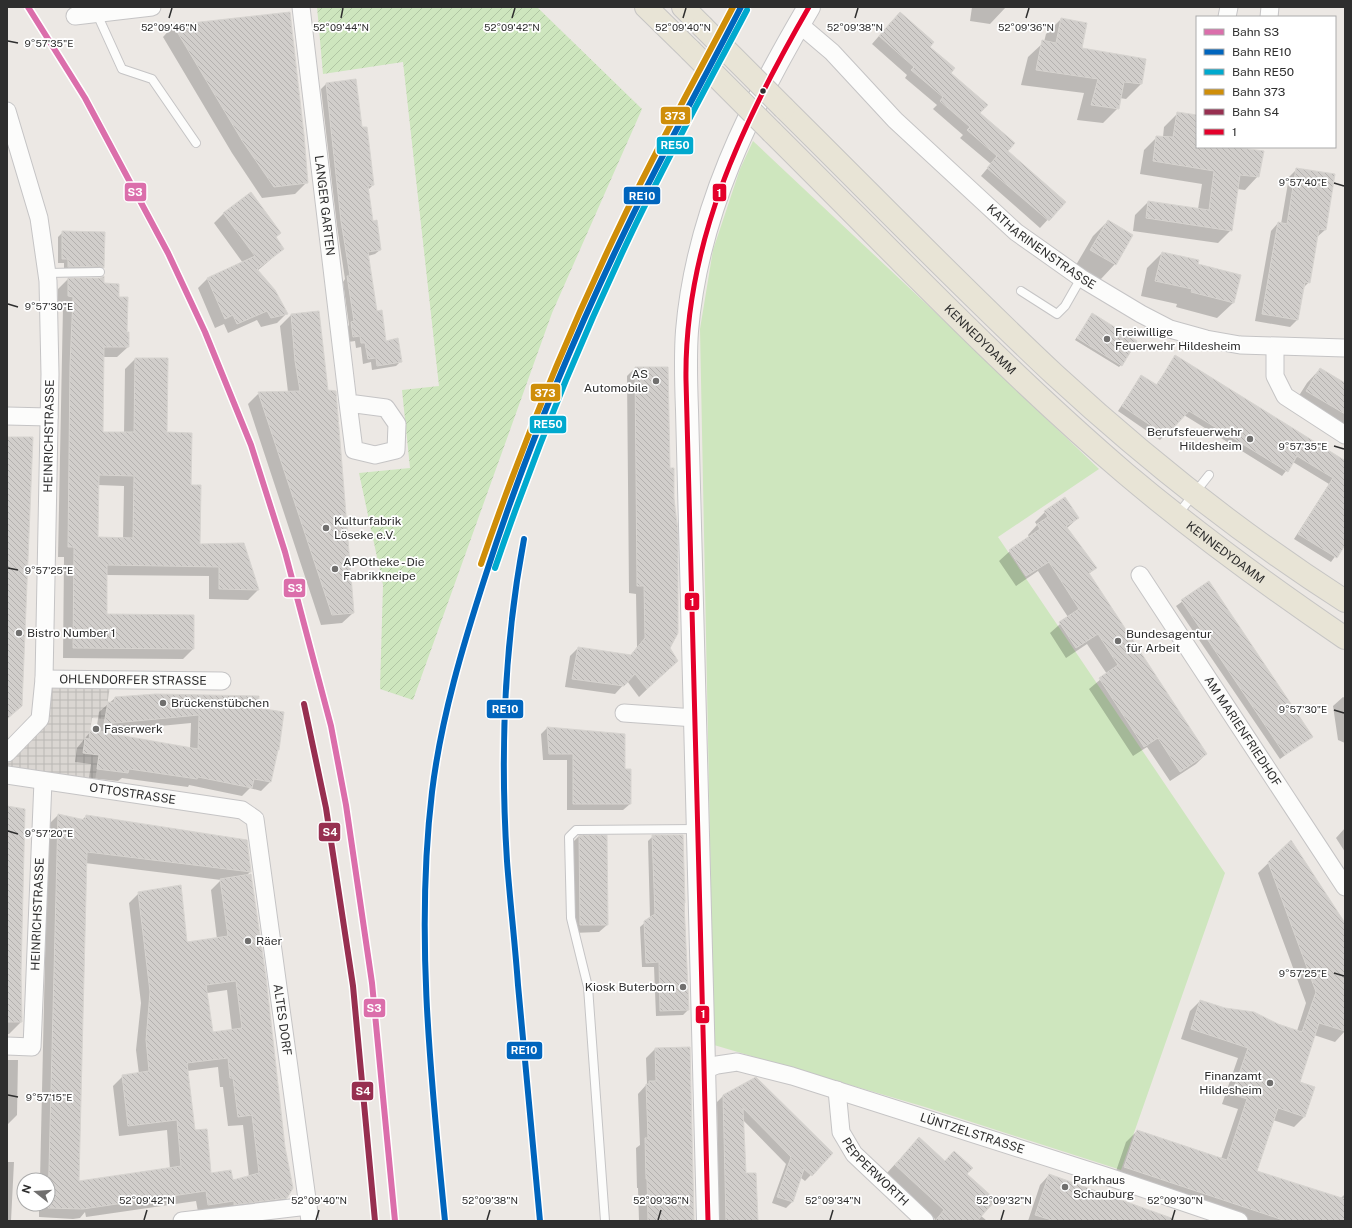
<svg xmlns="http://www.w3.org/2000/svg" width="1352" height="1228" viewBox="0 0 1352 1228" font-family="'Public Sans',sans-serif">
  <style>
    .park { fill: #cee6be }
    .garden { fill: url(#garden-furrows) }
    .plaza { fill: url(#plaza-grid) }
    .shadow { fill: #0003; fill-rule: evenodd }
    .building { fill: url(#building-back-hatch); stroke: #d7d4d0; fill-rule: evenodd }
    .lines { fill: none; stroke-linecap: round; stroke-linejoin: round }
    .lane-casing { stroke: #c5c4c5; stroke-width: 10 }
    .street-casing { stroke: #c5c4c5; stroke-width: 19 }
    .secondary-casing { stroke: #c5c4c5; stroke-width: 24 }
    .primary-casing { stroke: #c6c5c4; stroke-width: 24 }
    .lane { stroke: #fcfcfb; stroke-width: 8 }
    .street { stroke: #fcfcfb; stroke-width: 17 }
    .secondary { stroke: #fcfcfb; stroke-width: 22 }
    .primary { stroke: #e8e4d6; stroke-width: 22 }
    .primary-bridge-casing { stroke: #c6c5c4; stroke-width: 24; stroke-linecap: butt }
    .primary-bridge { stroke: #e8e4d6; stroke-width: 22 }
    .bus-1-casing { stroke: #fff; stroke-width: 8 }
    .bus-1 { stroke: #e4002b; stroke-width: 5 }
    .rail-1-casing { stroke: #fff; stroke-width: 9 }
    .rail-2-casing { stroke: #fff; stroke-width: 9 }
    .rail-3-casing { stroke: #fff; stroke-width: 9 }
    .rail-4-casing { stroke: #fff; stroke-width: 9 }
    .rail-5-casing { stroke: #fff; stroke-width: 9 }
    .rail-1 { stroke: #db6eab; stroke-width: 6 }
    .rail-2 { stroke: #0065bd; stroke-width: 6 }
    .rail-3 { stroke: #00a9ce; stroke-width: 6 }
    .rail-4 { stroke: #cf8e09; stroke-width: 6 }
    .rail-5 { stroke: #972f50; stroke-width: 6 }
    .ticks { fill: none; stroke: #2e2e2e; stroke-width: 1.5 }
    .bus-dot { fill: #2e2e2e; stroke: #fff; stroke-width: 1.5 }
    .poi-dot { fill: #706f6e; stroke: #fff; stroke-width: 1.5 }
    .labels { text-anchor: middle; stroke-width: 3.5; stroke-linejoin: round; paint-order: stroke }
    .street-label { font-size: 12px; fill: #2e2e2e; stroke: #fff }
    .poi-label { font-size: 12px; fill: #2e2e2e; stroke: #fff; text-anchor: start }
    .ticks-label { font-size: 10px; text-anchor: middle; fill: #2e2e2e; stroke: #fff; stroke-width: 3.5; stroke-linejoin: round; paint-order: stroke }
    .line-badge { stroke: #fff; stroke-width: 1.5 }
    .badge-label { font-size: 11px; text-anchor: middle; font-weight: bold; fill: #fff }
  </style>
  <defs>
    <pattern id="garden-furrows" width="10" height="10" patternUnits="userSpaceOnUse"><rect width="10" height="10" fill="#cee6be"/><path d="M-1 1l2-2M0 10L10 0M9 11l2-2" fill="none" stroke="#b1c6a4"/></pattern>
    <pattern id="plaza-grid" width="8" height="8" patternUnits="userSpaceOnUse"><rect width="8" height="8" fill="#dad6d2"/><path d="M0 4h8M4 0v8" fill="none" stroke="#bbb8b5"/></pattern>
    <pattern id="building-back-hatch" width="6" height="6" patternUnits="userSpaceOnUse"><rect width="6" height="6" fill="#d1cecb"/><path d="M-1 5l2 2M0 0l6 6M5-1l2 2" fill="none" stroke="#b4b1af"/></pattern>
  </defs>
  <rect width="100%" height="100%" fill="#ece8e4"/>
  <!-- park -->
  <path class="park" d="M753,141L954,330L1099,469L998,537L1225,873L1121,1170L925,1107L714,1045L700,329L713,250L740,169Z"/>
  <!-- garden -->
  <path class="garden" d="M317,7H537L642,109L552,313L413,700L380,689L383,585L359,473L410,468L402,390L439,386L403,62L323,74Z"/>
  <!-- plaza -->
  <path class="plaza" d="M44,679L111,680L105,719L92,718L89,739H85L83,753L99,755L94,787L7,775V753L40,719Z"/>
  <!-- shadow -->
  <path class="shadow" d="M972,7H1006L990,24L970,21Z
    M289,13L306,183L295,194L262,198L232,153L163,37L173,26Z
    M1061,19L1081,49L1141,84L1126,99L1120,98L1118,108L1103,123L1077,120L1084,93L1021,85L1028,57L1044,42L1046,34Z
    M892,21L929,47L1006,152L1064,202L1040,228L981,176L991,164L960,138L963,135L933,109L937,105L905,78L907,75L872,44Z
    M326,84L361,128L373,185L368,190L372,222L380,250L375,254L368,256L377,312L385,342L401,361L396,366L372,370L371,362L363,364L361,347L356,348L355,341L348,342L347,328L349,325L343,282L345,279L337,226L321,89Z
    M1178,113L1197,116V147H1231L1258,176L1245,190L1237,189L1231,230L1218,243L1133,231L1135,215L1148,202L1198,209L1202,184L1140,174L1144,150L1157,137H1163L1164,127Z
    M1297,169L1325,230L1317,237L1309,282L1302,289L1297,320L1290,327L1255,321L1271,231L1278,223L1281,224L1289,177Z
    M251,193L275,238L283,249L257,271L286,314L277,323L261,327L257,320L228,333L224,324L215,328L198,288L207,279L243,263L214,223L223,214Z
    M1108,221L1115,264L1100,280L1076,265L1093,236Z
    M63,232L104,233L103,268L98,273L64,272V263H58V237Z
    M1162,253L1197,265L1240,276L1233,303L1217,318L1176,307L1177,304L1141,296L1147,268Z
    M68,279L103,284L118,298L126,333H128V347L117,357H103L102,433H124L125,369L135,359L166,433L190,486L199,545L258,590L248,600L209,599V576L106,575V615L193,649L183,659L63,658L64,557H58L63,306H58V289ZM98,485L124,486L123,539L97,538Z
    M319,312L327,391H335L353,613L342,623L321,625L248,404L259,393L288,392L280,326L291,315Z
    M1090,317L1121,365L1119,367L1075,340Z
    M1176,356L1345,462V543L1331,562L1294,539L1329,484L1293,462L1282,476L1184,415L1160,440L1118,411L1141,376L1156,385Z
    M635,368L669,469H673L677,578L668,669L639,697L627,681L615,694L565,687L570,656L578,648L630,656L637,647L636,594L629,593L627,376Z
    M1320,369L1345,384V436L1293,405L1307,383Z
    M1045,512L1078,518L1067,528L1095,568L1089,574L1206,754L1196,764L1170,781L1147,747L1133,756L1089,689L1107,674L1087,644L1066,658L1050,633L1068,617L1038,571L1016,586L999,561L1010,551L1029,537L1028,535L1037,525L1035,522Z
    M1208,583L1311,736L1280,759L1176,606Z
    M1343,697L1345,698V743L1338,740L1333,706Z
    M115,698L257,709L278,750L276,752L270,782L261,791L250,788L242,796L189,785L188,787L122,778L118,781L89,778L91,764L75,762L77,748L91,731L96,732L99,712ZM191,723L190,748L98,732Z
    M547,728L630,804L623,810H567V760H543L541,734Z
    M7,807L20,973L21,1022L9,1034H7Z
    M58,815L81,821L86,816L246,841L250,872L246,876L287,1198L276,1208L199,1217L196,1201L86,1217L85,1212L80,1218L73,1219L39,1217V1204H48V1180H40L48,825ZM85,863L221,880L211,890L217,939L186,943L139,893L129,903L141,1003L136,1050L139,1074L123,1076L113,1086L119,1136L167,1130L170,1169L78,1182ZM227,990L232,1031L212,1033L207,993ZM218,1067L220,1087H223L228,1126L243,1125L249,1177L232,1181L210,1174L194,1131L187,1071Z
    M1345,828V852L1336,838Z
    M579,836L607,925L599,932L572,933L571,844Z
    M653,836H682L688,1010L683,1015L656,1016L654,967H642L640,927L650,918L648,841Z
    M1291,841L1345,925V1031L1335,1042L1314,1035L1299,1082L1314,1087L1304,1117L1294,1127L1273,1120L1256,1172L1340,1199L1345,1194V1221H1245L1114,1177L1126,1142L1137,1131L1221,1159L1238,1109L1222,1104L1238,1058L1181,1039L1190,1011L1200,1001L1297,1031L1306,1003L1258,873Z
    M655,1049L694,1221H639L638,1188H637L636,1148L640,1145L638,1094L647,1084L646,1058Z
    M7,1060H18L17,1115L7,1125Z
    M723,1096L832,1153L805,1181L800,1177L792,1202L786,1208L772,1203L786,1164L743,1120L745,1174L757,1221H719L717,1102Z
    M910,1148L945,1162L966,1174L980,1215L987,1221H934L935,1219L886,1174Z
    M7,1162H14L11,1221H7Z
    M1049,1175L1177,1221H1028L1040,1185Z"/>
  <!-- building -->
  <path class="building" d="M290,12L304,135L308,183L274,187L243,142L173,25Z
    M900,12L934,42L930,47L955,68L951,73L988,105L980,113L1015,143L1008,151L1066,202L1049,221L987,168L997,156L967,130L970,127L940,101L943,97L911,70L914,67L879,36Z
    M1061,18L1087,23L1082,48L1146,59L1142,84L1124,82L1119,109L1091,105L1098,79L1036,70L1042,40L1056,43Z
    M356,79L362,127H367L374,185L368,186L373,221L377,220L381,250L368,252L377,311L382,310L386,341L398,338L402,362L377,366L376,358L368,359L365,343H361L360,336L353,337L351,322L354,321L347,276H350L341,221L326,83Z
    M1177,112L1197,115V147H1234L1264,151L1259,177L1240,175L1232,231L1146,218L1148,201L1209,210L1214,171L1153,161L1156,136L1173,137Z
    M1296,168L1335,174L1326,230L1319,229L1310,283L1305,282L1298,320L1262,314L1278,222L1287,224Z
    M251,192L281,233L276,237L284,249L257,269L275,290L288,314L271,318L267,311L237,324L233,315L225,319L207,278L255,256L223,213Z
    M1108,220L1133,235L1116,265L1090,250Z
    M62,231L105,232L104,268L100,266L68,267V259H62Z
    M1162,252L1199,260L1198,264L1241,275L1234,303L1191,292L1192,289L1155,281Z
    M104,276V283L119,284V297H128L127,332H129V347H104L103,432H134L135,358H168L167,432L192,433L191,485H201L200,544L244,543L259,590L219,589V567L107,565V614L194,615V649L73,648L74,547H68L70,365L73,297L68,296V278H100ZM99,475L134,476L133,538L98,537Z
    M319,311L328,390L336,391L354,613L332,615L258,392L300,391L295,361L291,314Z
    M1092,313L1137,341L1122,366L1077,338Z
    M1175,355L1344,460L1345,459V545L1337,558L1298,534L1333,478L1297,456L1288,472L1189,411L1166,436L1122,406L1141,375L1157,385Z
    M635,367H668L670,468H674V499L678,531V633L670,648L678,661L647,689L635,674L624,686L572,679L578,647L631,655L645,638L644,586H637Z
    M1320,368L1345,383V414L1306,391Z
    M7,437H33L22,706L7,719Z
    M1065,497L1079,518L1066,526L1097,568L1089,573L1207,754L1180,772L1158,738L1144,747L1099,678L1118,665L1098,634L1076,648L1059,622L1079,609L1049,562L1026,576L1009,550L1040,529L1037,524L1048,517L1044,511Z
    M1209,581L1313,737L1285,755L1181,600Z
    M156,694L259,696L258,708L284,712L279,750H278L271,782L254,779L252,788L198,777L197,779L129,769L128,773L97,769L99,755L83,753L85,738L89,739L90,730L198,749L199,715L104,724L108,702L114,703L115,697Z
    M547,727L625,734V769H631V804H573V754H549Z
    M7,806L25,809L21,973L22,1022H7Z
    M58,814L85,820L86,815L247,840L251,872L87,852L79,1181L181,1166L177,1120L128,1126L122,1075L149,1071L146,1040L150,992L138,892L181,885L187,942L228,936L220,879L251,874L266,977L285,1147L293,1188L287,1198L234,1205V1201L208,1205L206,1191L83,1209L48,1208ZM236,981L242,1028L213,1032L206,985ZM228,1058L230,1078H233L238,1117L252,1115L259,1173L233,1180L231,1170L211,1173L207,1129L195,1130L187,1063Z
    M579,835H607L608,925H580Z
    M652,835H683L685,903H684L689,1010L660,1011L659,962L646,963L644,921L655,914Z
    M1291,840L1345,923V1031L1319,1023L1300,1082L1315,1087L1305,1117L1278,1108L1257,1171L1345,1199V1221H1286L1124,1167L1137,1130L1227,1160L1247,1099L1232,1094L1248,1048L1191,1029L1200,1000L1225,1008L1254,1012L1278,1024L1302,1032L1316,992L1268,862Z
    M690,1047L694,1221H648L647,1179H646L645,1138H648L646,1084H649V1081H656L655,1048Z
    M756,1077L833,1153L812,1176L804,1169L793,1202L777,1197L791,1157L743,1108L746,1173H756L758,1221H726L723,1095Z
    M919,1137L945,1161L954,1151L973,1168L967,1174L996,1200L977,1221H935L944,1210L895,1165Z
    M1049,1174L1174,1219V1221H1055L1035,1215Z"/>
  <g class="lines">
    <!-- lane casing -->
    <g class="lane-casing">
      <path id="lane" d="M97,14L122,69L152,79L196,143
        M47,273L100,272
        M1021,291L1057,314L1065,306L1081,278
        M1178,514L1209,475
        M605,1221L588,987L571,918L569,837L576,830L697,829"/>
    </g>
    <!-- street casing -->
    <g class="street-casing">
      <g id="street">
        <path id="s1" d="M301,7L348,403L354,450L375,455L396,450L397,424L386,408L348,403"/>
        <path d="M75,16L152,7"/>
        <path d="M1227,17L1229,7"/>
        <path d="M1269,17L1270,7"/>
        <path id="s2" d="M799,24L832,52L895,120L1016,232L1081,278L1141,314L1170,329L1206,339L1240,345L1345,348"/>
        <path d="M7,111L39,218L48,281L50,374L44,679L40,719L7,753"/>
        <path d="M1275,347V376L1285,396L1345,435"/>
        <path d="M7,416L49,417"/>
        <path id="s3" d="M1140,575L1345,887"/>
        <path id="s4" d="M44,679L222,681"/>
        <path d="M624,713L695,718"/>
        <path id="s5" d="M7,775L242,810L255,819L310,1221"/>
        <path id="s6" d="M7,1046L32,1047L43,781"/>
        <path id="s7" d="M704,1070L717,1065L737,1062L792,1076L1109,1177L1239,1221"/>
        <path id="s8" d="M837,1090L841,1132L854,1154L925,1221"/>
        <path d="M182,1221L308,1206"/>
      </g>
    </g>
    <!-- secondary casing -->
    <g class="secondary-casing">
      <path id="secondary" d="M708,1221L687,410C686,383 685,357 687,331C697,212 750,107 809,7"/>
    </g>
    <!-- primary casing -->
    <g class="primary-casing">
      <g id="primary">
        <path d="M646,7L690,50"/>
        <path d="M683,7L702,26"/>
        <path d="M784,108C874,197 962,288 1055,375C1145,458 1242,535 1345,601"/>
        <path id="s9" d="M772,132C888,247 1002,368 1126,474C1196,533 1270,587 1345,638"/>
      </g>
    </g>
    <!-- lane -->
    <use href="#lane" class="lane"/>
    <!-- street -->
    <use href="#street" class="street"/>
    <!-- secondary -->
    <use href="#secondary" class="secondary"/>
    <!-- primary -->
    <use href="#primary" class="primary"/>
    <!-- primary-bridge casing -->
    <g class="primary-bridge-casing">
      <path id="primary-bridge" d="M702,26L784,108
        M690,50L772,132"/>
    </g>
    <!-- primary-bridge -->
    <use href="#primary-bridge" class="primary-bridge"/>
    <!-- bus-1 casing -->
    <g class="bus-1-casing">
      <path id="bus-1" d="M708,1221L686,380C684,244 742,123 809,7"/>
    </g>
    <!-- bus-1 -->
    <use href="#bus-1" class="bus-1"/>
    <!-- rail-1 casing -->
    <g class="rail-1-casing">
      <path id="rail-1" d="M28,7L85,98L168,253L205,332L251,445L285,552L331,726L346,805L372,983L395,1221"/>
    </g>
    <!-- rail-2 casing -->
    <g class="rail-2-casing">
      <path id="rail-2" d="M524,539C504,645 500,753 507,861C510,902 515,943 518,985C526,1063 533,1142 540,1221
        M445,1221C431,1079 415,934 432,792C441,718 463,645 486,574C524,456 572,341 626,229C662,154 703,81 741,7"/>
    </g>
    <!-- rail-3 casing -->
    <g class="rail-3-casing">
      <path id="rail-3" d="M495,568C534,454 580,341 632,232C668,157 708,84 747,10"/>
    </g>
    <!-- rail-4 casing -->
    <g class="rail-4-casing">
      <path id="rail-4" d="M481,564C521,448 567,335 620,225C655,151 695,80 733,7"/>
    </g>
    <!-- rail-5 casing -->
    <g class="rail-5-casing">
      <path id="rail-5" d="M304,704L326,808L353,986L375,1221"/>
    </g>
    <!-- rail-1 -->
    <use href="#rail-1" class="rail-1"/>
    <!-- rail-2 -->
    <use href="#rail-2" class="rail-2"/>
    <!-- rail-3 -->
    <use href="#rail-3" class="rail-3"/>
    <!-- rail-4 -->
    <use href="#rail-4" class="rail-4"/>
    <!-- rail-5 -->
    <use href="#rail-5" class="rail-5"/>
  </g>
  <!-- ticks -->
  <path class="ticks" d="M169,18L172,8M341,18L343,8M512,18L515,8M683,18L686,8M855,18L858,8M1026,18L1029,8M8,41L18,43M1334,183L1344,186M8,304L18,307M1334,446L1344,449M8,568L18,570M1334,710L1344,713M8,831L18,834M1334,973L1344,976M8,1095L18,1097M144,1220L147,1210M316,1220L319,1210M487,1220L490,1210M658,1220L661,1210M830,1220L833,1210M1001,1220L1004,1210M1172,1220L1175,1210"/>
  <!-- markers -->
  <circle class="bus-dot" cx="763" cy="91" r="3.5"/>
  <g class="poi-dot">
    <circle cx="1107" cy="339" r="4"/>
    <circle cx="656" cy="381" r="4"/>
    <circle cx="1250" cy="439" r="4"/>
    <circle cx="326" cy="528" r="4"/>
    <circle cx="335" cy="569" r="4"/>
    <circle cx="19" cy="633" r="4"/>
    <circle cx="1118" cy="641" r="4"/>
    <circle cx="163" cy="703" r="4"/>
    <circle cx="96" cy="729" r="4"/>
    <circle cx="248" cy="941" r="4"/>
    <circle cx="683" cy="987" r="4"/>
    <circle cx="1270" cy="1083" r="4"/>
    <circle cx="1065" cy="1187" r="4"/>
  </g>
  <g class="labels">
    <!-- street labels -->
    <g class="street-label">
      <text dy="4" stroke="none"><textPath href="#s1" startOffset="200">LANGER GARTEN</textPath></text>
      <text dy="4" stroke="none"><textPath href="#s2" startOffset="330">KATHARINENSTRASSE</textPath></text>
      <text dy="4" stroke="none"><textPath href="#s9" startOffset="294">KENNEDYDAMM</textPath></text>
      <text transform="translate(49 436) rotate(-89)" y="4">HEINRICHSTRASSE</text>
      <text dy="4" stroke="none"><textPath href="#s9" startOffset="619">KENNEDYDAMM</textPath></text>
      <text dy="4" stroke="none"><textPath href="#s4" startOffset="89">OHLENDORFER STRASSE</textPath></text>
      <text dy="4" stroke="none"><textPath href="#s3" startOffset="187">AM MARIENFRIEDHOF</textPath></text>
      <text dy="4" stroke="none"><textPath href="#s5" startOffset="127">OTTOSTRASSE</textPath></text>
      <text dy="4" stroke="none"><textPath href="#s6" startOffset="158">HEINRICHSTRASSE</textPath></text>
      <text dy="4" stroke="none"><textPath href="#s5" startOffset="456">ALTES DORF</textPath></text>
      <text dy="4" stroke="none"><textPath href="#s7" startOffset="280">LÜNTZELSTRASSE</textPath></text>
      <text dy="4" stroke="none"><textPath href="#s8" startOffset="95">PEPPERWORTH</textPath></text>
    </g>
    <!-- poi labels -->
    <g class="poi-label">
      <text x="1115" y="336">Freiwillige<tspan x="1115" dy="14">Feuerwehr Hildesheim</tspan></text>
      <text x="648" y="378" text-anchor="end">AS<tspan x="648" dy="14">Automobile</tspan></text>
      <text x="1242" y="436" text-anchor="end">Berufsfeuerwehr<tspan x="1242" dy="14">Hildesheim</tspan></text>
      <text x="334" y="525">Kulturfabrik<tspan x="334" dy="14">Löseke e.V.</tspan></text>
      <text x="343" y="566">APOtheke - Die<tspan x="343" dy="14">Fabrikkneipe</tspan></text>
      <text x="27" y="637">Bistro Number 1</text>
      <text x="1126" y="638">Bundesagentur<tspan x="1126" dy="14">für Arbeit</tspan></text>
      <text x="171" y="707">Brückenstübchen</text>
      <text x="104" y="733">Faserwerk</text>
      <text x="256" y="945">Räer</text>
      <text x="675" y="991" text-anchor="end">Kiosk Buterborn</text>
      <text x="1262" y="1080" text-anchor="end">Finanzamt<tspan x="1262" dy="14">Hildesheim</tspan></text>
      <text x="1073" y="1184">Parkhaus<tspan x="1073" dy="14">Schauburg</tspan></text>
    </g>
  </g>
  <g class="ticks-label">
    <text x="169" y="31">52°09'46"N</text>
    <text x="341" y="31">52°09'44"N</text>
    <text x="512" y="31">52°09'42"N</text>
    <text x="683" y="31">52°09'40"N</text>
    <text x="855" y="31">52°09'38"N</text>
    <text x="1026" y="31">52°09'36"N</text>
    <text x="49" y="47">9°57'35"E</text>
    <text x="1303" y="186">9°57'40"E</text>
    <text x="49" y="310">9°57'30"E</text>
    <text x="1303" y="450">9°57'35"E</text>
    <text x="49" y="574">9°57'25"E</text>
    <text x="1303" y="713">9°57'30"E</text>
    <text x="49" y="837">9°57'20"E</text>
    <text x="1303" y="977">9°57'25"E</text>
    <text x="49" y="1101">9°57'15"E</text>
    <text x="147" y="1204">52°09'42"N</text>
    <text x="319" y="1204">52°09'40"N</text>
    <text x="490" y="1204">52°09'38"N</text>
    <text x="661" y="1204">52°09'36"N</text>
    <text x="833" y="1204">52°09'34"N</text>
    <text x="1004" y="1204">52°09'32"N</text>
    <text x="1175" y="1204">52°09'30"N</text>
  </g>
  <g class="line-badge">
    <rect x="660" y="106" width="31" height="19" rx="4" fill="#cf8e09"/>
    <rect x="656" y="136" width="38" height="19" rx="4" fill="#00a9ce"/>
    <rect x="124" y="182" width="23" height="20" rx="4" fill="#db6eab"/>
    <rect x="712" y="183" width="15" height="19" rx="4" fill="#e4002b"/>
    <rect x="623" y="186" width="38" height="19" rx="4" fill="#0065bd"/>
    <rect x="530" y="383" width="31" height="19" rx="4" fill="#cf8e09"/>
    <rect x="529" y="415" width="38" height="19" rx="4" fill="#00a9ce"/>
    <rect x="283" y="578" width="23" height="20" rx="4" fill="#db6eab"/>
    <rect x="684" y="592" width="16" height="19" rx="4" fill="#e4002b"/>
    <rect x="486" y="699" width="38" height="20" rx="4" fill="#0065bd"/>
    <rect x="318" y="822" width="23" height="20" rx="4" fill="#972f50"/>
    <rect x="363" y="998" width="23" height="20" rx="4" fill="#db6eab"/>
    <rect x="695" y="1005" width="15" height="19" rx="4" fill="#e4002b"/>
    <rect x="506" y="1041" width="37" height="19" rx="4" fill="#0065bd"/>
    <rect x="351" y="1081" width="23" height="20" rx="4" fill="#972f50"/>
  </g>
  <g class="badge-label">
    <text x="675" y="120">373</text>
    <text x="675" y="149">RE50</text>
    <text x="135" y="196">S3</text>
    <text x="719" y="197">1</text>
    <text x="642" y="200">RE10</text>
    <text x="545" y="397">373</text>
    <text x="548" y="428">RE50</text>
    <text x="295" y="592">S3</text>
    <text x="692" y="606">1</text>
    <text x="505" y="713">RE10</text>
    <text x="330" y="836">S4</text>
    <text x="374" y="1012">S3</text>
    <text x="703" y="1018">1</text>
    <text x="524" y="1054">RE10</text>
    <text x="363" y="1095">S4</text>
  </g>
  <!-- border -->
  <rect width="1352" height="1228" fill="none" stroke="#2e2e2e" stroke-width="16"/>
  <!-- legend -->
  <rect x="1196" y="16" width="140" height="132" fill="#ffffff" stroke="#ababab"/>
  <rect x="1204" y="29" width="20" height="6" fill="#db6eab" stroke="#ababab"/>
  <text x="1232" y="36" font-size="12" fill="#2e2e2e">Bahn S3</text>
  <rect x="1204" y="49" width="20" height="6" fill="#0065bd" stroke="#ababab"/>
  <text x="1232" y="56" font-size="12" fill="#2e2e2e">Bahn RE10</text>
  <rect x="1204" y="69" width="20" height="6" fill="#00a9ce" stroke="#ababab"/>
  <text x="1232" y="76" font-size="12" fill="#2e2e2e">Bahn RE50</text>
  <rect x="1204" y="89" width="20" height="6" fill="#cf8e09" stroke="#ababab"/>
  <text x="1232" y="96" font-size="12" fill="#2e2e2e">Bahn 373</text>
  <rect x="1204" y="109" width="20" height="6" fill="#972f50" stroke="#ababab"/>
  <text x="1232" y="116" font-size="12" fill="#2e2e2e">Bahn S4</text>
  <rect x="1204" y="129" width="20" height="6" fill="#e4002b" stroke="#ababab"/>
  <text x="1232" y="136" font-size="12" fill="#2e2e2e">1</text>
  <!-- north arrow -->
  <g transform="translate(36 1192) rotate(287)"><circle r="19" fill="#ffffff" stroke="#ababab"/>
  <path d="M0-3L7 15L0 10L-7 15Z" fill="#706f6e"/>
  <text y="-6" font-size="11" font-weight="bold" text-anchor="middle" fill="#2e2e2e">N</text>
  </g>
</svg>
